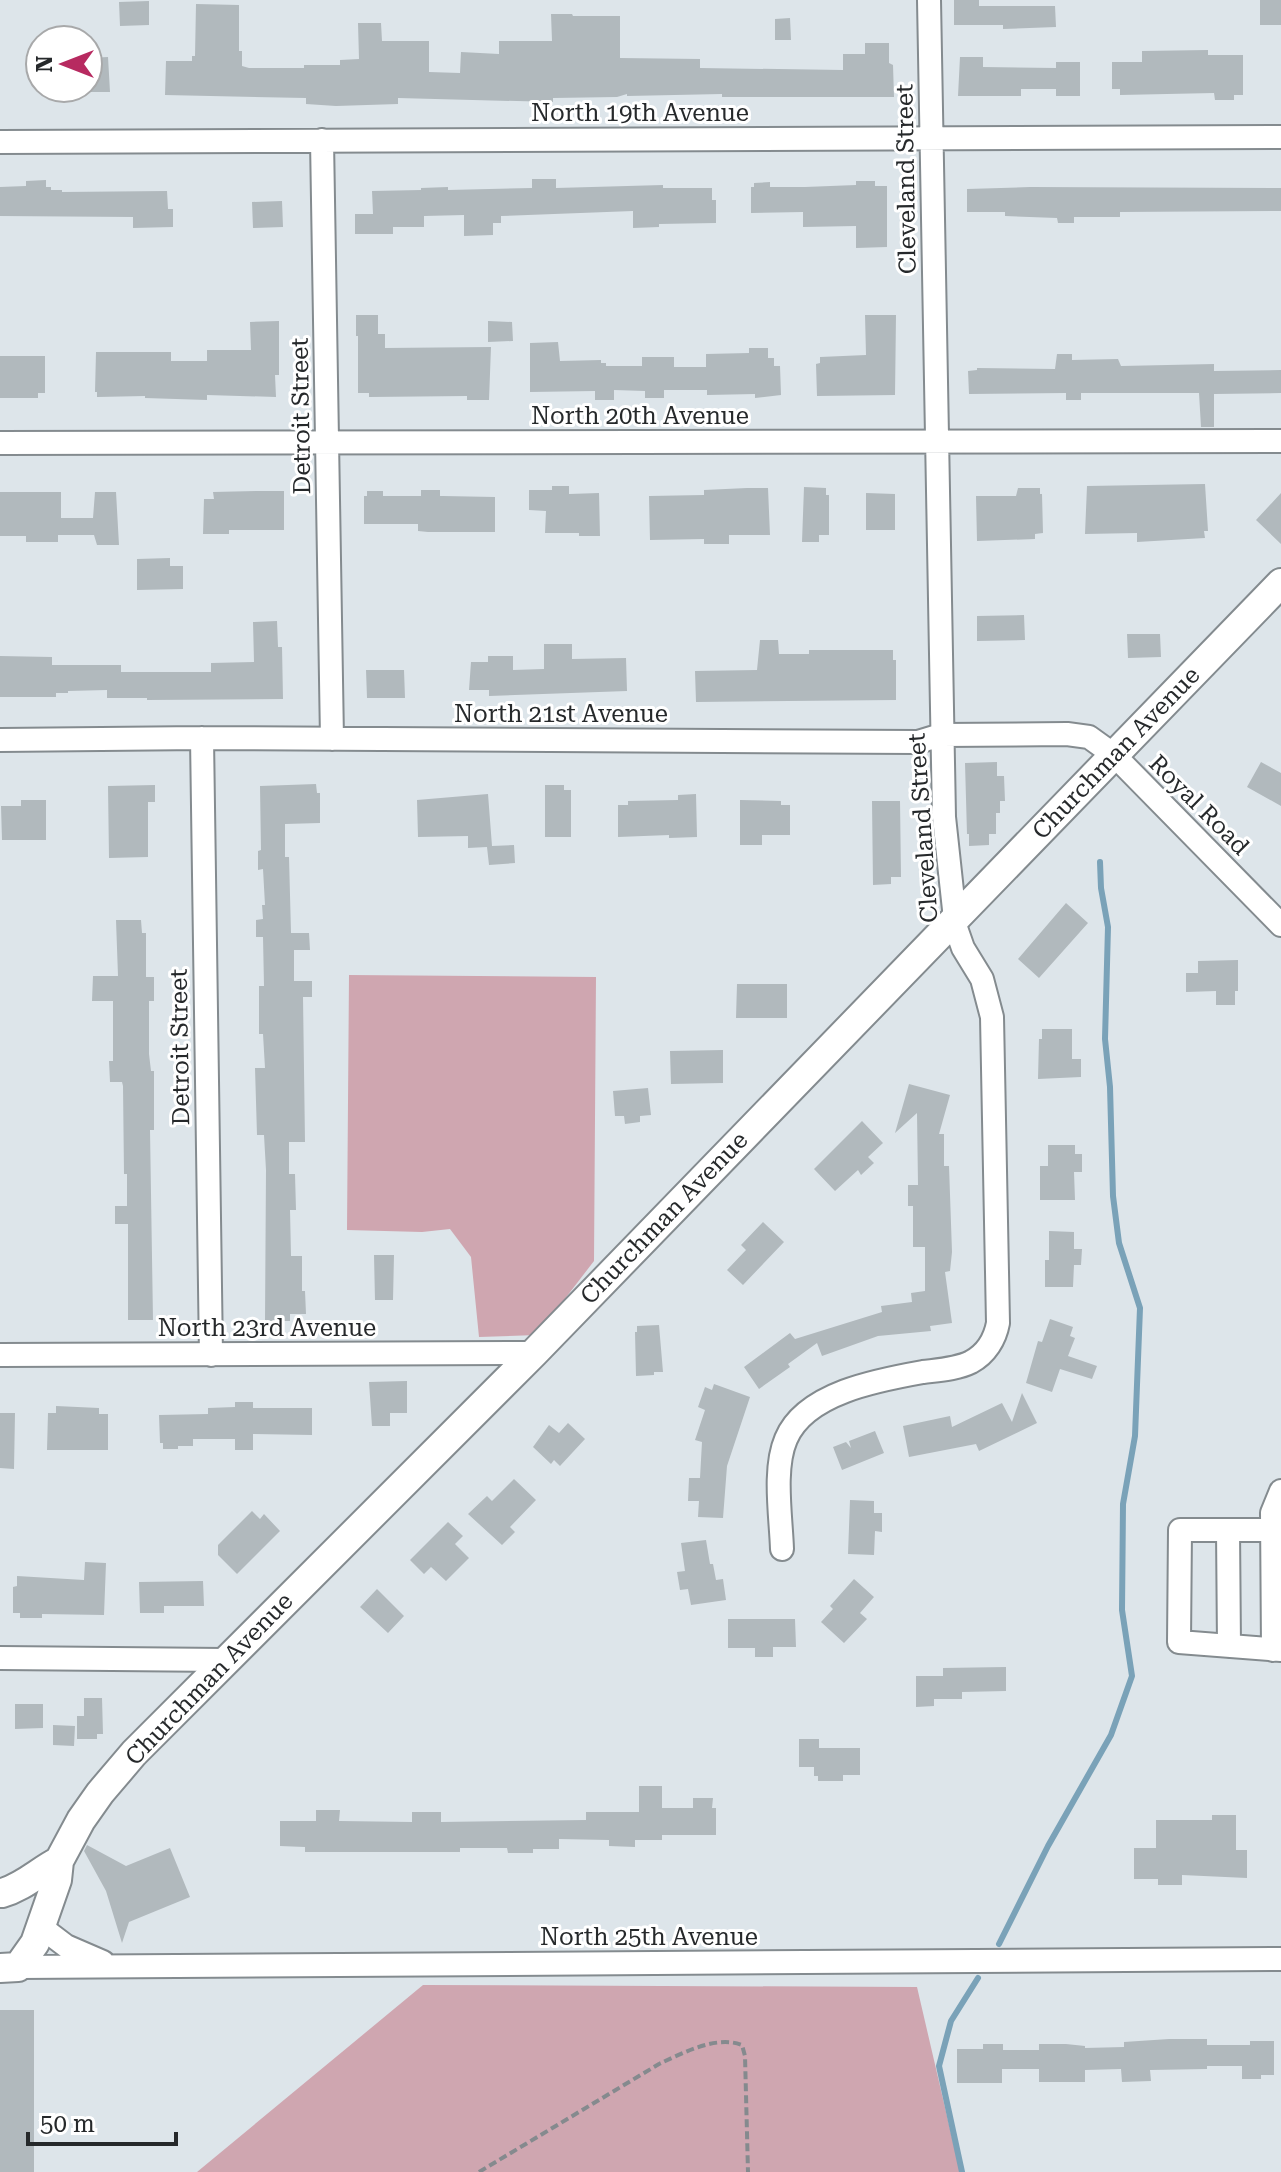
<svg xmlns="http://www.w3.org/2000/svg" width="1281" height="2172" viewBox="0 0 1281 2172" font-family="'Roboto Serif',serif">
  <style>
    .green { fill: #cfa6b0 }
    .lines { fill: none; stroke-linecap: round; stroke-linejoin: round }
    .stream { stroke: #7aa2b8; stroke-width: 6 }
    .building { fill: #b1b9bd }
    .minor-casing { stroke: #848b8f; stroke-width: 26 }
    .major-casing { stroke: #848b8f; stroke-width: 32 }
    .path { stroke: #858a8e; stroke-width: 4; stroke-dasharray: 8 4; stroke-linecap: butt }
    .minor { stroke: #fff; stroke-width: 22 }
    .major { stroke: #fff; stroke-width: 28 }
    .labels { text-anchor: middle; stroke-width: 6; stroke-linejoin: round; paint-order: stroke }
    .street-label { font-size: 24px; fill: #26292b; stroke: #fff }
  </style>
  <rect width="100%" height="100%" fill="#dde5ea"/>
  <!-- green -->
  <path class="green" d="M349,975L596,977L594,1261L537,1335L479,1337L471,1257L450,1229L422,1232L347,1230Z
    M423,1985L917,1987L960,2172H197Z"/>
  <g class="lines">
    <!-- stream -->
    <path class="stream" d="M999,1944L1048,1846L1111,1735L1132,1676L1122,1610L1123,1504L1135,1436L1140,1308L1119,1243L1113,1196L1110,1087L1105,1039L1108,927L1101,888L1100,862
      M962,2172L939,2066L951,2021L978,1978"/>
  </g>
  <!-- building -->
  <path class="building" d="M954,0H979V6H1055L1056,27L1003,29V25H954Z
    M1260,0H1281V25H1260Z
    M149,1V25L120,26L119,2Z
    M196,4L239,5V51H242V66L249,68H304V65H340V60L359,59L358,23H381L382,41H429V72L460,73L461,52L499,54V41H552L551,14H572L573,16H620V58L700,59V68L843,70V54H865V43H889V63L893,65L894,97H722V94L627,96V94L617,97L553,98V102L398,98V104L336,106L306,104V98L165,95L166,61H192V56H195Z
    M790,18L791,40H775V19Z
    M1208,50V55H1243V95H1234V100H1215L1214,93L1120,95V89H1112V62H1142V51Z
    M108,57L110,92H88V58Z
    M960,57H983V67L1056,68V62H1080V96H1056V89H1021V96H958Z
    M532,179H556V188L663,185V188H712V200H716V223L659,224V227L633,228V211L501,216V223H493V235L464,236V215L424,216V227H393V234H355V214H373L372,191L421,190V188L448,187V190L532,188Z
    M46,180V187H51V190H62V192L167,191L168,209H173V227L133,228V217L0,216V187L26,186V181Z
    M856,181H875V186H887V247L856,248V226L803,227V212L751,213V187H754V183L770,182V187H805L856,185Z
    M1030,187L1281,188V211L1120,212V217H1074V223H1058L1057,218L1005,216V212H967V189Z
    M282,201L283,227L253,228L252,202Z
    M356,315H378V334H385V348L491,347L489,400H467V396L369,397V393H358V336H356Z
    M865,315H896L895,395L817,396L816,364L820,363V357L866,355Z
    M279,321V375H275L276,397L207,395V400L145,398V396L97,397V392H95L96,352H171V361H207V350H251L250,322Z
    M488,321L512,322L513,341L488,342Z
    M558,342L560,361L601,360V363H606V366H642V357H674V367H706V354L749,353V348H768V358H774V366H780L781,395L755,398V394L707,395V390H664V398H645V391L614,390V400H595V391L530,392V343Z
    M1057,354H1072V360L1118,359L1121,366L1214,364V371L1281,370V393L1214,394V427H1201L1199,393H1081V400H1066V393L969,394L968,371L977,370V368L1055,369Z
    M0,356H45V393H38V398H0Z
    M1205,484L1208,531H1204L1205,538L1137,542V533L1085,534L1087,486Z
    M552,486H569V494L599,493L600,536H579V533H545L546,511L529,510V490H552Z
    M804,487L826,488V495H829V535H819V542H802Z
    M747,488H768L770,535H729V544H704V539L650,540L649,496L704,495V490Z
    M1018,488H1040V494H1042L1043,533L1035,534V539L977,541L976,496H1016Z
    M421,490H440V496H443L495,497V532H428L418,531V524H364V496H367V491H383V496H421Z
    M259,491H284V530H229V534H203L204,499H214L213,492Z
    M0,492H61V518H93L95,492H116L119,545H97L94,535H58V542H26V536H0Z
    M866,493L895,494V530H866Z
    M1281,493V544L1256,520Z
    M170,558V566H183V589L137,590V559Z
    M1024,615L1025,640L977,641V616Z
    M277,621L278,647H282L283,699L147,700V698H107V690L68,691V693H56V697H0V656L52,657V665H121V672H211V663L254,662L253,622Z
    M1127,634H1160L1161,657L1128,658Z
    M760,640H778L779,654H809V650H893V660H896V700L696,702L695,671L757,670Z
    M544,644H572V659L626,658L627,691L489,696V690H469L471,662H488V656H513V670L544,669Z
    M366,670H404L405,698H367Z
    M997,762V776H1004L1005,801H1000V813H996V834H989V845L969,846V834H967L965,763Z
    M1261,762L1281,773V806L1247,787Z
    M316,784L317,793H320V823L285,824V857H289L291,933H309L310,950H294V981H312V997H303L305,1142H289V1174H295L296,1210H290L291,1256H302V1291H305L306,1314H290V1321H265L266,1170L264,1135H257L255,1068H265L263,1034H259V986H264L263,937H256V920L263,919L262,905H265L263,869L258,870V851L261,850L260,786Z
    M155,785V802H148V857L109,858L108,786Z
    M545,785H564V790H571V837H545Z
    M488,794L492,846L514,845L515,863L489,865L487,847L468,848V836L418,837L417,800Z
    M696,794L697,837L669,838V835L618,837V805H628V801L678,800V795Z
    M21,800H46V840H2L1,806H21Z
    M740,800L781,801V805H790V835H762V845H740Z
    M872,801H900L901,877H891V884L873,885Z
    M1066,903L1088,923L1039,978L1018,959Z
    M116,920H141L142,933H146V977H154V1001H149V1054L151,1071H154V1130H150L153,1320H128V1224H115V1206H127V1174H124L123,1086L122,1082H110L109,1061H113V1001H92L93,976H118Z
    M1238,960V991H1235V1005H1216V991L1186,992V973H1198V961Z
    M737,984H787V1018H736Z
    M1042,1029H1072V1059H1081V1077L1038,1079L1039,1039H1042Z
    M723,1050V1083L671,1084L670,1051Z
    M909,1084L950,1095L939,1134H944V1166H949L952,1252L950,1271L945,1272L952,1323L930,1326L931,1331L878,1336L822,1356L817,1343L788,1364L790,1367L759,1389L744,1367L790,1333L795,1339L882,1312L881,1306L912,1302L911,1293L925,1291V1247H913V1206H908V1185H918L917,1113L895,1133Z
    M648,1088L651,1115L640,1116V1122L625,1124L624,1116H615L613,1091Z
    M862,1121L883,1143L868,1157L874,1163L861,1175L858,1170L835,1191L814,1169Z
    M1048,1145H1075V1154H1082V1172H1074L1075,1200H1040V1166H1048Z
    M763,1222L784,1242L743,1285L727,1270L746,1250L741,1245Z
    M1049,1231L1074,1232V1249H1082L1081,1265H1074L1073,1287H1045V1260H1049Z
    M374,1255H394L393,1300H375Z
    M1050,1319L1073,1327L1070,1336L1075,1338L1068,1356L1097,1366L1092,1379L1060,1369L1052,1392L1026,1383L1038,1341L1042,1342Z
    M659,1325L663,1372H654V1375L636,1376L635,1332H637V1326Z
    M407,1381V1413H390V1426H372L369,1382Z
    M714,1384L750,1397L727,1466L723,1518L698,1517L699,1501H688L689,1478H700L702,1442L695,1440L705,1410L698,1407L705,1387L712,1390Z
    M1022,1393L1037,1423L979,1451L976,1444L909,1457L903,1426L950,1416L952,1427L1002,1403L1012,1422Z
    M235,1402H253V1408H312V1435L253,1434V1450H235V1439H193V1446H178V1449H163V1443H160L159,1415L208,1414V1408L235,1407Z
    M56,1406L99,1408V1414H108V1450H47L48,1413H56Z
    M0,1413H15L14,1469L0,1468Z
    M568,1423L585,1439L560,1466L554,1460L551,1464L533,1447L549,1425L559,1433Z
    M875,1431L884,1453L842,1470L833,1447L846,1442L851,1448L849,1441Z
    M514,1479L536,1500L510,1527L515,1532L502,1545L468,1514L487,1496L492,1501Z
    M850,1500L874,1501V1513H882V1532L875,1531L874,1555L848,1554Z
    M252,1511L260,1519L264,1514L280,1531L237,1574L218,1555V1545Z
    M448,1522L463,1536L455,1544L469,1558L446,1581L431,1567L424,1574L410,1560Z
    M706,1540L710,1564H713L716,1580L723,1579L726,1600L691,1605L688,1589L680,1590L677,1572L685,1571L681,1543Z
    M85,1562L106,1563L104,1615L42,1614V1618H20V1613H13V1587L17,1586V1576L84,1580Z
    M854,1579L874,1597L860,1613L867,1619L844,1643L821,1622L833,1609L830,1606Z
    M203,1581L204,1606H164V1613H140L139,1582Z
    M377,1589L404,1616L388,1633L360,1607Z
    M728,1619H795L796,1647H773V1657H755V1648H728Z
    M1006,1667V1691L962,1692V1699H934V1706L916,1707V1676H943V1668Z
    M84,1698H102L103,1734H97V1739H77V1716H84Z
    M15,1704H43V1728L15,1729Z
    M53,1725L75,1726L74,1746L53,1745Z
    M799,1739H819V1748H860V1775H843V1781H818V1776H814V1767H799Z
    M639,1786H662V1808H693V1798H713L712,1808H716V1835H662V1840H635V1847L609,1846V1840L559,1839V1849H533V1853H508L507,1848H460V1852H305V1847L280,1846V1821H316V1810H340L339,1821L412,1822V1812H441V1822L586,1820V1812H639Z
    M1212,1815H1236V1850H1247V1878L1182,1875V1885H1158V1879H1134V1848H1156V1820H1212Z
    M87,1845L126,1866L170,1848L190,1897L129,1922L122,1943L106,1891L84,1851Z
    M0,2010H34V2172H0Z
    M1169,2039H1207V2045H1250V2041H1274V2075H1261V2079H1242V2066H1207V2069L1150,2070L1151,2081L1122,2082L1121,2069L1085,2070V2082H1039V2069H1002V2083H957V2049H983V2044H1003V2050H1039V2044H1066L1085,2046V2048L1124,2047V2042Z"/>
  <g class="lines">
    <!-- minor casing -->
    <g class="minor-casing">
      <path id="minor" d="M322,140L332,739
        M0,142L1281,137
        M0,443L1281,441
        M202,738L211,1355
        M0,740L202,738L918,742L941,735L1067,734L1089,737L1114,755L1281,925
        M0,1355L534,1353
        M1228,1530L1229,1646
        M1272,1530H1180L1179,1642L1281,1650
        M782,1549C781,1517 773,1469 786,1439C805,1393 878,1380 923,1372C939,1370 957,1369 971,1362C986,1354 995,1339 998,1323L992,1017L982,979L963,948L956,928L944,817L929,0
        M1273,1650L1272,1513L1281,1491
        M0,1658L225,1660
        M41,1927L66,1946L103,1962
        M18,1967L1281,1959"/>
    </g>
    <!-- major casing -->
    <g class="major-casing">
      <path id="major" d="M2,1893C24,1887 39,1871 59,1861
        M0,1968L18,1967L35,1943L57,1880L59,1861L81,1820L100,1793L134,1753L534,1353L1281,583"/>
    </g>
    <!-- path -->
    <path class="path" d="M479,2172L659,2064C683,2053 716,2035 742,2045L745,2056L748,2172"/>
    <!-- minor -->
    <use href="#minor" class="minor"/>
    <!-- major -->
    <use href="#major" class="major"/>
  </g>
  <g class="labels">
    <!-- street labels -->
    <g class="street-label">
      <text x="640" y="121">North 19th Avenue</text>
      <text transform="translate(906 179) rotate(-91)" y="8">Cleveland Street</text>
      <text transform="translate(301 416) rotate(-91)" y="8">Detroit Street</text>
      <text x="640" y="424">North 20th Avenue</text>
      <text x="561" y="722">North 21st Avenue</text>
      <text transform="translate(1116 753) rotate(-46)" y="8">Churchman Avenue</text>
      <text transform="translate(1199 805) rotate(45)" y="8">Royal Road</text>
      <text transform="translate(923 828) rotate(-94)" y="8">Cleveland Street</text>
      <text transform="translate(180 1047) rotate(-91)" y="8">Detroit Street</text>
      <text transform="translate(664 1218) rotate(-46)" y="8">Churchman Avenue</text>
      <text x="267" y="1336">North 23rd Avenue</text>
      <text transform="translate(209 1679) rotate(-46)" y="8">Churchman Avenue</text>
      <text x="649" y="1945">North 25th Avenue</text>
    </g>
  </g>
  <!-- north arrow -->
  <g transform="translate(64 64) rotate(270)"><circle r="38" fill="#ffffff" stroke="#a8a9aa" stroke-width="2"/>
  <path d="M0-6L14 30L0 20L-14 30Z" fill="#b72a60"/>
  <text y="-12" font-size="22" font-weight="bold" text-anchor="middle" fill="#26292b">N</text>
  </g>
  <!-- scale -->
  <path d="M28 2132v12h148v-12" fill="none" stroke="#26292b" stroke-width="4"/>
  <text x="40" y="2132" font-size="24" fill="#26292b" stroke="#ffffff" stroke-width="6" paint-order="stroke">50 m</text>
</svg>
